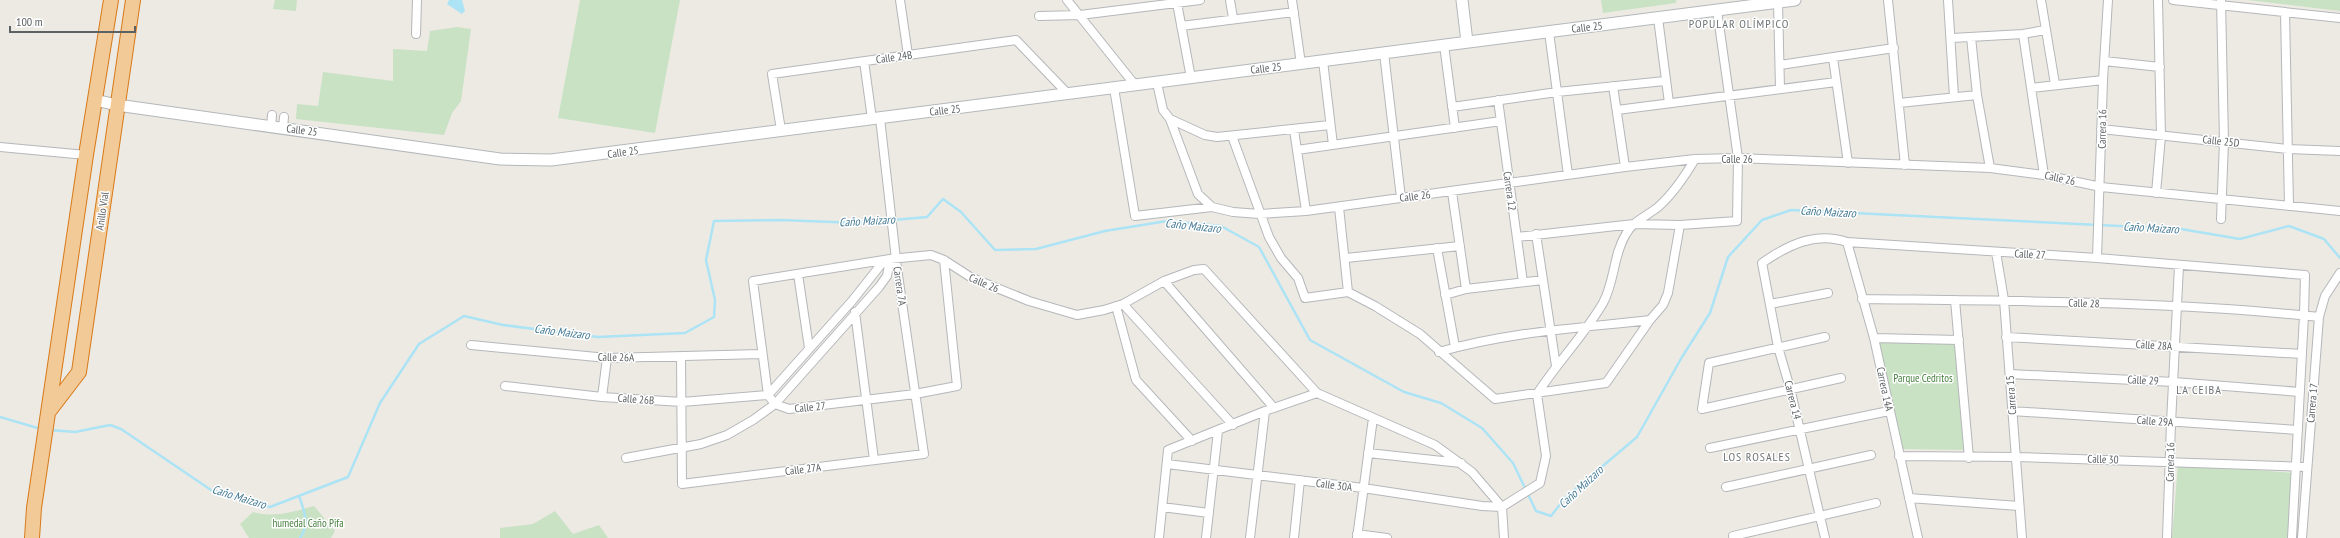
<svg xmlns="http://www.w3.org/2000/svg" width="2340" height="538" viewBox="0 0 2340 538" font-family="'PT Sans Narrow',sans-serif">
  <style>
    .green { fill: #c9e2c4 }
    .water { fill: #ace3f5 }
    .lines { fill: none; stroke-linecap: round; stroke-linejoin: round }
    .stream { stroke: #ace3f5; stroke-width: 2.5 }
    .street-casing { stroke: #b5b7ba; stroke-width: 10 }
    .secondary-casing { stroke: #b3b8ba; stroke-width: 13 }
    .highway-casing { stroke: #d87a19; stroke-width: 16 }
    .street { stroke: #fff; stroke-width: 8 }
    .secondary { stroke: #fff; stroke-width: 11 }
    .highway { stroke: #f1ca98; stroke-width: 14 }
    .labels { text-anchor: middle; stroke-width: 3; stroke-linejoin: round; paint-order: stroke }
    .street-label { font-size: 11px; fill: #5c6163; stroke: #fff }
    .park-label { font-size: 11px; fill: #47803f; stroke: #fff }
    .neighbourhood-label { font-size: 12px; letter-spacing: 1px; fill: #6d7375; stroke: #fff }
    .water-label { font-size: 12px; font-style: italic; fill: #457b95; stroke: #fff }
  </style>
  <rect width="100%" height="100%" fill="#edeae4"/>
  <!-- green -->
  <path class="green" d="M275,0H297L296,11L273,9Z
    M580,0H680L655,133L558,118Z
    M1601,0H1676V3L1603,13Z
    M2247,0H2340V11Z
    M457,27L471,29L461,101L452,113L444,135L296,119L297,104L318,106L323,72L393,81V49L427,51L430,31Z
    M1874,338L1958,341L1968,450L1899,449Z
    M2178,464L2294,473L2289,538H2172Z
    M314,506L335,531L331,538H249L240,524L253,512C274,518 293,512 314,506Z
    M555,511L573,534L599,525L608,538H500V528L533,524Z"/>
  <!-- water -->
  <path class="water" d="M449,0H462L465,11L462,14L447,4Z"/>
  <g class="lines">
    <!-- stream -->
    <path class="stream" d="M0,417L41,429
      M50,430L75,432L110,425L121,429L211,490L270,507L348,477L380,403L419,344L464,316L503,325L598,337L685,333L714,317L715,300L706,260L714,221L780,220L858,223L927,217L943,199L961,212L995,250L1036,249L1105,231L1167,221L1221,226L1259,247L1310,340L1404,392L1441,403L1482,428L1513,463L1536,511L1551,516L1565,498L1637,437L1682,357L1710,313L1728,257L1762,220L1791,210L2181,229L2240,239L2289,226L2324,239L2340,258
      M299,496C304,510 310,525 300,538"/>
    <!-- street casing -->
    <g class="street-casing">
      <path id="street" d="M900,0L908,55
        M1067,0L1135,85
        M1230,0L1233,18
        M1292,0L1301,64
        M1888,0L1905,165
        M1948,0L1954,97
        M2041,0L2055,84
        M2173,0L2340,18
        M1778,2L1780,89
        M1177,3L1191,78
        M2285,12L2289,206
        M1039,16L1080,15L1200,0
        M1658,18L1669,103
        M1181,26L1294,12
        M1549,32L1568,175
        M416,34L417,0
        M2023,34L2044,175
        M1971,37L1977,95L1990,168
        M1952,38L2023,34L2045,30
        M1444,45L1455,128
        M1384,53L1401,198
        M1833,58L1848,163
        M864,61L872,119
        M1323,61L1333,145
        M2104,61L2160,67
        M1780,65L1894,48
        M1157,83L1163,110L1170,119L1198,194L1212,207
        M1613,86L1625,167
        M1114,88L1135,216L1212,207L1233,212L1260,214L1306,211L1625,167L1695,159L1738,158L1990,168L2044,175L2101,187L2340,211
        M2031,88L2103,80
        M1498,100L1523,282
        M1899,103L1977,95
        M1452,107L1557,92L1665,81
        M1617,110L1836,82
        M1170,119L1205,135L1217,137L1330,125
        M271,127L272,115
        M283,128L284,117
        M2101,129L2288,149L2340,151
        M781,130L772,74L1016,40L1068,94
        M1294,130L1306,211
        M1232,136L1269,237L1281,258L1298,278L1305,298L1348,292L1375,306L1420,334L1495,399L1606,383L1650,320L1663,305L1668,293L1680,225
        M0,147L86,155
        M1297,150L1501,121
        M1452,192L1466,289
        M2156,193L2161,136L2158,0
        M1339,207L1348,292
        M2221,219L2224,141L2221,0
        M1536,234L1556,366
        M1517,237L1634,224L1680,225L1737,221L1738,158L1717,10
        M1847,242L1874,338L1918,538
        M1437,248L1455,347
        M1996,252L2004,300L2022,538
        M1346,258L1460,246
        M2097,258L2103,80L2108,0
        M798,274L809,348
        M1164,281L1274,408
        M1445,295L1466,289L1543,280
        M1862,299C2015,301 2167,301 2319,317
        M1955,300L1969,458
        M1123,304L1233,425
        M1770,304L1828,293
        M1116,306L1136,380L1192,441
        M855,312L874,460
        M1825,337L1709,363L1702,409L1841,378
        M2006,337L2302,354
        M1874,338L1959,340
        M471,345L607,358L761,354
        M1439,352C1507,332 1580,328 1650,320
        M681,357L682,484L924,454L897,268L880,118
        M2010,374L2174,382L2300,392
        M505,386L602,397L682,402L768,395L852,301L883,262
        M602,397L607,358
        M775,404L768,395L753,281L890,259L931,255L944,260L972,278L1029,301L1077,315L1104,310L1123,304L1164,281L1194,270L1204,269L1317,393L1435,445L1472,472L1502,507
        M775,404L789,409L915,394L957,386L944,260
        M2012,411L2298,430
        M1710,448L1889,411
        M1368,453L1461,463
        M1899,456L2016,457L2307,467
        M626,458L701,444L727,435L753,420L775,404L879,287L887,276L890,259
        M1167,464L1363,488L1482,506L1502,507L1540,483L1546,456L1537,394C1557,363 1585,334 1603,303C1615,281 1613,255 1626,234C1633,221 1647,216 1658,207C1673,194 1685,176 1695,159
        M1726,487L1871,455
        M1909,498L2019,506
        M1162,507L1209,513
        M1502,507L1504,538
        M1357,534L1387,538
        M1733,536L1876,503
        M1159,538L1168,450L1265,411L1317,393
        M1206,538L1218,431
        M1250,538L1265,411
        M1294,538L1300,480
        M1357,538L1373,418
        M1825,538L1790,388L1778,347L1762,263C1788,245 1816,231 1847,242L2097,258L2305,275L2304,315L2292,538
        M2167,538L2171,423L2179,266
        M2302,538L2319,317L2325,296L2340,273"/>
    </g>
    <!-- secondary casing -->
    <g class="secondary-casing">
      <path id="secondary" d="M1462,0L1467,42
        M95,100L117,105L500,159L551,160L1795,0"/>
    </g>
    <!-- highway casing -->
    <g class="highway-casing">
      <path id="highway" d="M50,410L79,372L133,0
        M32,538L34,508L86,155L111,0"/>
    </g>
    <!-- street -->
    <use href="#street" class="street"/>
    <!-- secondary -->
    <use href="#secondary" class="secondary"/>
    <!-- highway -->
    <use href="#highway" class="highway"/>
  </g>
  <g class="labels">
    <!-- street labels -->
    <g class="street-label">
      <text transform="translate(1587 27) rotate(-7)" y="4">Calle 25</text>
      <text transform="translate(894 57) rotate(-8)" y="4">Calle 24B</text>
      <text transform="translate(1266 68) rotate(-7)" y="4">Calle 25</text>
      <text transform="translate(945 110) rotate(-7)" y="4">Calle 25</text>
      <text transform="translate(2102 129) rotate(-89)" y="4">Carrera 16</text>
      <text transform="translate(302 130) rotate(7)" y="4">Calle 25</text>
      <text transform="translate(2221 141) rotate(6)" y="4">Calle 25D</text>
      <text transform="translate(623 152) rotate(-8)" y="4">Calle 25</text>
      <text x="1737" y="163">Calle 26</text>
      <text transform="translate(2060 178) rotate(12)" y="4">Calle 26</text>
      <text transform="translate(1510 191) rotate(82)" y="4">Carrera 12</text>
      <text transform="translate(1415 196) rotate(-7)" y="4">Calle 26</text>
      <text transform="translate(102 211) rotate(-82)" y="4">Anillo Vial</text>
      <text transform="translate(2030 254) rotate(3)" y="4">Calle 27</text>
      <text transform="translate(984 283) rotate(23)" y="4">Calle 26</text>
      <text transform="translate(900 286) rotate(82)" y="4">Carrera 7A</text>
      <text transform="translate(2084 303) rotate(2)" y="4">Calle 28</text>
      <text transform="translate(2154 345) rotate(3)" y="4">Calle 28A</text>
      <text transform="translate(616 357) rotate(1)" y="4">Calle 26A</text>
      <text transform="translate(2143 380) rotate(3)" y="4">Calle 29</text>
      <text transform="translate(1885 389) rotate(78)" y="4">Carrera 14A</text>
      <text transform="translate(2011 395) rotate(-94)" y="4">Carrera 15</text>
      <text transform="translate(636 399) rotate(4)" y="4">Calle 26B</text>
      <text transform="translate(1793 400) rotate(76)" y="4">Carrera 14</text>
      <text transform="translate(2312 403) rotate(-85)" y="4">Carrera 17</text>
      <text transform="translate(810 407) rotate(-6)" y="4">Calle 27</text>
      <text transform="translate(2155 421) rotate(4)" y="4">Calle 29A</text>
      <text transform="translate(2103 459) rotate(2)" y="4">Calle 30</text>
      <text transform="translate(2170 462) rotate(-89)" y="4">Carrera 16</text>
      <text transform="translate(803 469) rotate(-7)" y="4">Calle 27A</text>
      <text transform="translate(1334 485) rotate(7)" y="4">Calle 30A</text>
    </g>
    <!-- park labels -->
    <g class="park-label">
      <text x="1923" y="382">Parque Cedritos</text>
      <text x="308" y="527">humedal Caño Pifa</text>
    </g>
    <!-- neighbourhood labels -->
    <g class="neighbourhood-label">
      <text x="1739" y="28">POPULAR OLÍMPICO</text>
      <text x="2199" y="394">LA CEIBA</text>
      <text x="1757" y="461">LOS ROSALES</text>
    </g>
    <!-- water labels -->
    <g class="water-label">
      <text transform="translate(1828 212) rotate(3)" y="4">Caño Maizaro</text>
      <text transform="translate(867 221) rotate(-3)" y="4">Caño Maizaro</text>
      <text transform="translate(1193 226) rotate(6)" y="4">Caño Maizaro</text>
      <text transform="translate(2151 228) rotate(3)" y="4">Caño Maizaro</text>
      <text transform="translate(562 332) rotate(7)" y="4">Caño Maizaro</text>
      <text transform="translate(1581 487) rotate(-43)" y="4">Caño Maizaro</text>
      <text transform="translate(239 497) rotate(17)" y="4">Caño Maizaro</text>
    </g>
  </g>
  <!-- scale -->
  <path d="M10 26v6h125v-6" fill="none" stroke="#5c6163" stroke-width="2"/>
  <text x="16" y="26" font-size="12" fill="#5c6163" stroke="#ffffff" stroke-width="3" paint-order="stroke">100 m</text>
</svg>
